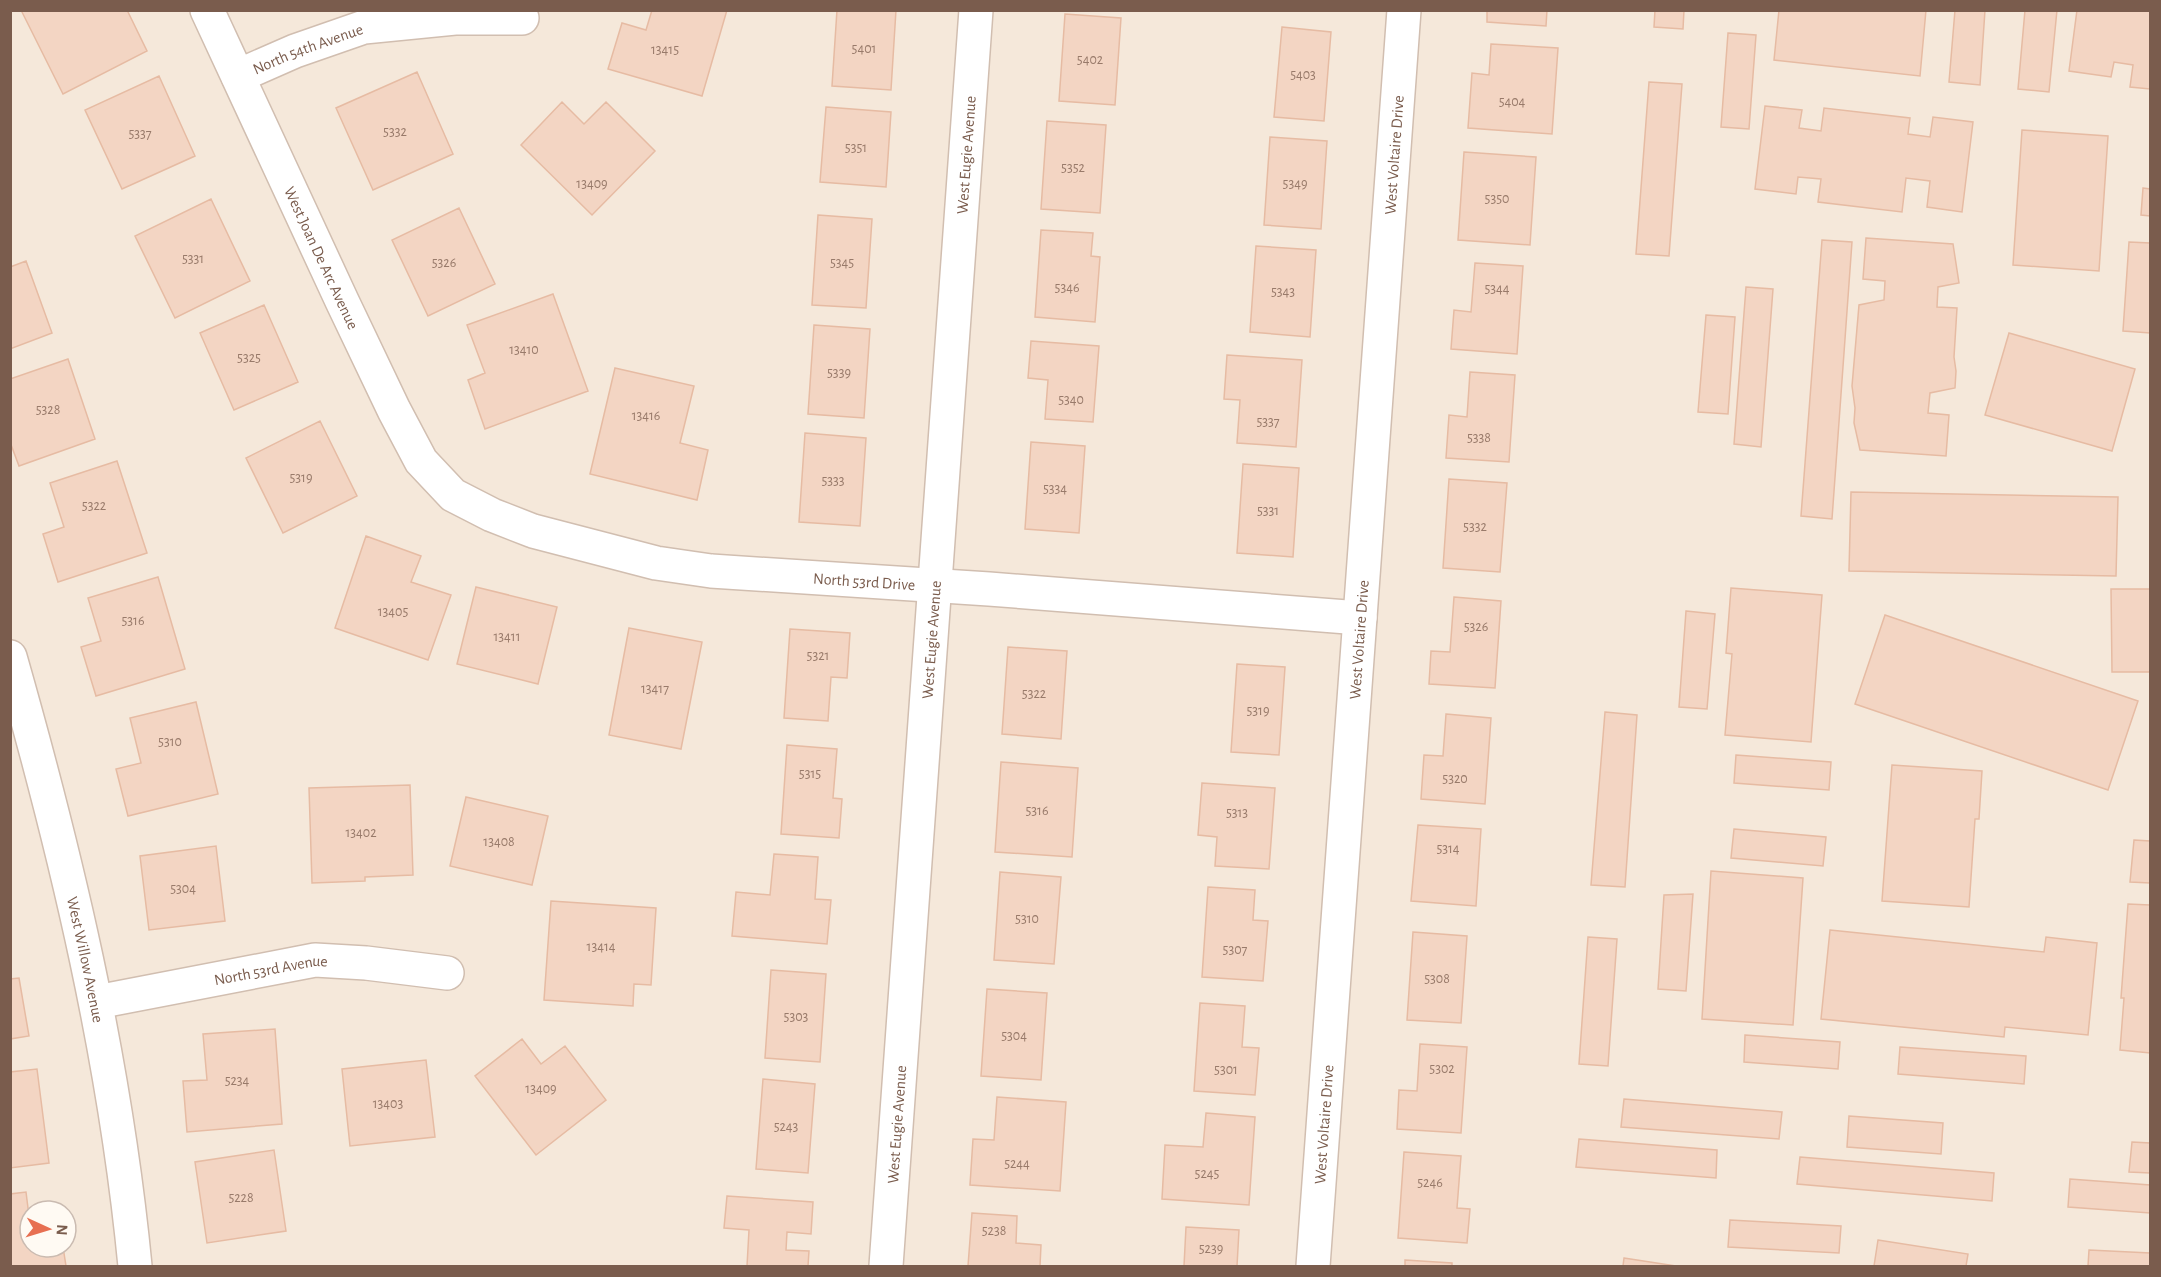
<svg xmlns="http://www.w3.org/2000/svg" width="2161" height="1277" viewBox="0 0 2161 1277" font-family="'Alegreya Sans',sans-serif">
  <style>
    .residential { fill: #f5e8da; fill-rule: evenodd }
    .building { fill: #f3d5c3; stroke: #e6bba3; stroke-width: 1.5 }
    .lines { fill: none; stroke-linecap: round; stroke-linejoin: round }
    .minor-casing { stroke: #d1beb0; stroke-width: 36 }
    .minor { stroke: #fff; stroke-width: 33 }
    .labels { text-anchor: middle; stroke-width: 4.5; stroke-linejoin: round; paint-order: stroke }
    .number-label { font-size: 14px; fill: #987a6a }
    .street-label { font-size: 16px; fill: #7a5c4d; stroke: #fffaf3 }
  </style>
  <rect width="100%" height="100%" fill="#fdf6ec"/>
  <!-- residential -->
  <path class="residential" d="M10,11H2150V1266H11ZM30,1211H66V1247H30Z"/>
  <!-- building -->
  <path class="building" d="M21,10H127L147,51L63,94Z
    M652,10H727L702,96L608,69L622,23L646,30Z
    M837,10H896L891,90L832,86Z
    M1487,10H1547L1546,26L1487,22Z
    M1655,10H1684L1683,29L1654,27Z
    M1779,10H1926L1920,76L1774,60Z
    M1955,10H1985L1980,85L1949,82Z
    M2025,10H2057L2049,92L2018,89Z
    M2077,10H2150V89L2130,87L2133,65L2114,62L2111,77L2069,71Z
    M1065,14L1121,18L1115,105L1059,101Z
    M1282,27L1331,32L1324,121L1274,117Z
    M1728,33L1756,35L1749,129L1721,127Z
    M1491,44L1558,48L1552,134L1468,128L1472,73L1489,75Z
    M417,72L453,154L373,190L336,108Z
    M159,76L195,156L122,189L85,110Z
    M1649,82L1682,84L1669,256L1636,254Z
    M562,102L584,124L606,102L655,151L592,215L521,145Z
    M1765,106L1802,110L1799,128L1821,131L1824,108L1910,118L1908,134L1930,137L1933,117L1973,122L1962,212L1927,207L1930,181L1906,178L1902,212L1818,202L1821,179L1798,177L1796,194L1755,189Z
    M826,107L891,112L886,187L820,182Z
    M1047,121L1106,125L1100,213L1041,209Z
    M2022,130L2108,136L2099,271L2013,265Z
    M1270,137L1327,141L1321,229L1264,225Z
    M1464,152L1536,157L1530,245L1458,240Z
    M2143,188L2150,189V216L2141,215Z
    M211,199L250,281L175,318L135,236Z
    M459,208L495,284L428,316L392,240Z
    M818,215L872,219L866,308L812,305Z
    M1041,230L1093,233L1091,256L1100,257L1095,322L1035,317Z
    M1866,238L1953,244L1959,283L1938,287L1937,307L1957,308L1954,357L1956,371L1955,388L1930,393L1928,413L1949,415L1946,456L1860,450L1854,423L1855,408L1852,386L1859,305L1884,300L1885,281L1863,279Z
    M1822,240L1852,242L1832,519L1801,516Z
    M2129,242L2150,243V333L2123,331Z
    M1256,246L1316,250L1310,337L1250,332Z
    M26,261L52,333L10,349V267Z
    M1475,263L1523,266L1517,354L1451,349L1454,310L1471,312Z
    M1746,287L1773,289L1761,447L1734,444Z
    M553,294L588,391L485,429L468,380L485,373L467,325Z
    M264,305L298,382L234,410L200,333Z
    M1706,315L1735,317L1728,414L1698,412Z
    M814,325L870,329L864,418L808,414Z
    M2009,333L2135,369L2112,451L1985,415Z
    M1031,341L1099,346L1093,422L1045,419L1048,380L1028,378Z
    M1227,355L1302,360L1296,447L1237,443L1240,400L1224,399Z
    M68,359L95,439L19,466L10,442V379Z
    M615,368L694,386L680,443L708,450L697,500L590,474Z
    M1470,372L1515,375L1509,462L1446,458L1449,415L1467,417Z
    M320,421L357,496L283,533L246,458Z
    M805,433L866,438L860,526L799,522Z
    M1031,442L1085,446L1079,533L1025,529Z
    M117,461L147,553L58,582L43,534L64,527L50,483Z
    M1243,464L1299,468L1293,557L1237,553Z
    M1449,479L1507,483L1500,572L1443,568Z
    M1851,492L2118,497L2116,576L1849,571Z
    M366,536L421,556L411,582L451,595L428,660L335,628Z
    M158,577L185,669L96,696L81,647L101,641L88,598Z
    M476,587L557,607L538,684L457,664Z
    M1731,588L1822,595L1811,742L1725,735L1732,654L1726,653Z
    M2111,589H2150V672H2112Z
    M1454,597L1501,601L1495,688L1429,684L1431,651L1450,652Z
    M1686,611L1715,614L1707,709L1679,707Z
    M1885,615L2138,701L2108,790L1855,704Z
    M629,628L702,642L681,749L609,735Z
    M790,629L850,633L847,678L831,677L828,721L784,718Z
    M1008,647L1067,651L1061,739L1002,734Z
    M1237,664L1285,667L1279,755L1231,752Z
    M196,702L218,794L128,816L116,769L141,763L130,718Z
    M1605,712L1637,715L1625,887L1591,885Z
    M1446,714L1491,718L1485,804L1421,799L1424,755L1443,756Z
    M787,745L837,749L833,798L842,799L839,838L781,834Z
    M1736,755L1831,762L1829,790L1734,783Z
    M1001,762L1078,768L1072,857L995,852Z
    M1892,765L1982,771L1979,819H1975L1969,907L1882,901Z
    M1202,783L1275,788L1269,869L1215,866L1217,837L1198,835Z
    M410,785L413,875L365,877V881L312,883L309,788Z
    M466,797L548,816L532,885L450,866Z
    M1418,825L1481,829L1476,906L1411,901Z
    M1734,829L1826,837L1823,866L1731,858Z
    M2134,840L2150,841V883L2130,882Z
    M216,846L225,921L149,930L140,856Z
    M774,854L818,857L815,899L831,900L827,944L732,936L736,892L770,895Z
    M1711,871L1803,878L1793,1025L1702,1019Z
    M1000,872L1061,877L1054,964L994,960Z
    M1208,887L1255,890L1253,920L1268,921L1263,981L1202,977Z
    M1693,894L1686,991L1658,989L1664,895Z
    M551,901L656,908L651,985L634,984L633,1006L544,1000Z
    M2128,904L2150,905V904V1053L2120,1050L2124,998H2121Z
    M1830,930L2044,952L2046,937L2097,943L2088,1035L2005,1027L2004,1037L1821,1019Z
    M1413,932L1467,936L1461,1023L1407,1020Z
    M1588,937L1617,939L1608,1066L1579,1064Z
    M771,970L826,974L820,1062L765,1058Z
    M19,978L29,1036L10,1039V979Z
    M987,989L1047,993L1041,1080L981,1076Z
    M1200,1003L1245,1006L1242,1047L1259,1048L1255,1095L1194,1091Z
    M275,1029L282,1124L187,1132L183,1081L207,1080L203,1034Z
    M1745,1035L1840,1042L1838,1069L1744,1062Z
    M522,1039L541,1064L565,1046L606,1100L536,1155L475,1076Z
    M1420,1044L1467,1047L1461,1133L1397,1129L1399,1090L1417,1091Z
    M1900,1047L2026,1056L2024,1084L1898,1074Z
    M426,1060L435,1137L350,1146L342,1069Z
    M37,1069L49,1163L10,1168V1072Z
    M763,1079L815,1084L808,1173L756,1169Z
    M997,1097L1066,1102L1060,1191L970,1185L973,1139L994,1140Z
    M1624,1099L1782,1112L1779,1139L1621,1127Z
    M1206,1113L1255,1117L1249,1205L1162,1199L1165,1145L1203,1147Z
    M1849,1116L1943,1123L1941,1154L1847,1147Z
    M1579,1139L1717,1150L1716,1178L1576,1167Z
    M2132,1142L2150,1143V1173L2129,1172Z
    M274,1150L286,1231L207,1243L195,1162Z
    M1404,1152L1461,1156L1457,1208L1470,1209L1467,1243L1398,1238Z
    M1800,1157L1994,1173L1992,1201L1797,1184Z
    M2070,1179L2150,1185V1213L2068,1207Z
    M26,1192L30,1224V1247H63L66,1266H10V1194Z
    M727,1196L813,1202L811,1234L787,1232L786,1250L809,1251L808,1266H747L749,1230L724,1228Z
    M972,1213L1017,1216L1016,1243L1041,1245L1040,1266H968Z
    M1730,1220L1841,1226L1839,1253L1728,1247Z
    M1186,1227L1239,1230L1237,1266H1184Z
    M1878,1240L1968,1254L1966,1266H1874Z
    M2089,1250L2150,1253V1266H2088Z
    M1624,1258L1676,1266H1623Z
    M1405,1260L1452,1263V1266H1405Z"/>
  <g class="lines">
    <!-- minor casing -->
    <g class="minor-casing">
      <g id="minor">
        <path id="s1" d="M207,10L342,301L394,410L421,461L453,495L492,515L533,531L656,563L711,571L989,589L1360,618"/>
        <path id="s2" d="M238,76L295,51L364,27L455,18H522"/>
        <path id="s3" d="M10,657C67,857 115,1059 135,1266"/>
        <path id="s4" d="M97,1002L315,960L366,963L447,973"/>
        <path id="s5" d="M886,1266L976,10"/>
        <path id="s6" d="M1313,1266L1404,10"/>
      </g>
    </g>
    <!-- minor -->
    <use href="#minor" class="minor"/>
  </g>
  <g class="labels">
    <!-- number labels -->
    <g class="number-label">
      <text x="864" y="53">5401</text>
      <text x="665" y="54">13415</text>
      <text x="1090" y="64">5402</text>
      <text x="1303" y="79">5403</text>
      <text x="1512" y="106">5404</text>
      <text x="395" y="136">5332</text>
      <text x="140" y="138">5337</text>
      <text x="856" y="152">5351</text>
      <text x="1073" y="172">5352</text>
      <text x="592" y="188">13409</text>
      <text x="1295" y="188">5349</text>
      <text x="1497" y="203">5350</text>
      <text x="193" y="263">5331</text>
      <text x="444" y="267">5326</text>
      <text x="842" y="267">5345</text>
      <text x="1067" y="292">5346</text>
      <text x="1497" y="293">5344</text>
      <text x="1283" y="296">5343</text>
      <text x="524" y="354">13410</text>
      <text x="249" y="362">5325</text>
      <text x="839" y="377">5339</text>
      <text x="1071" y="404">5340</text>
      <text x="48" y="414">5328</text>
      <text x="646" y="420">13416</text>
      <text x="1268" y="426">5337</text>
      <text x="1479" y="442">5338</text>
      <text x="301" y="482">5319</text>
      <text x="833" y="485">5333</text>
      <text x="1055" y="493">5334</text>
      <text x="94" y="510">5322</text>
      <text x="1268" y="515">5331</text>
      <text x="1475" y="531">5332</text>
      <text x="393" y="616">13405</text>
      <text x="133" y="625">5316</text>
      <text x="1476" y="631">5326</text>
      <text x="507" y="641">13411</text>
      <text x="818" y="660">5321</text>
      <text x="655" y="693">13417</text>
      <text x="1034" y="698">5322</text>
      <text x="1258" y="715">5319</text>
      <text x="170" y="746">5310</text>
      <text x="810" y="778">5315</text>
      <text x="1455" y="783">5320</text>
      <text x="1037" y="815">5316</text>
      <text x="1237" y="817">5313</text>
      <text x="361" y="837">13402</text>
      <text x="499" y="846">13408</text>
      <text x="1448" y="853">5314</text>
      <text x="183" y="893">5304</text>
      <text x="1027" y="923">5310</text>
      <text x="601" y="951">13414</text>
      <text x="1235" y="954">5307</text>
      <text x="1437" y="983">5308</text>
      <text x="796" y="1021">5303</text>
      <text x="1014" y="1040">5304</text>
      <text x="1442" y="1073">5302</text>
      <text x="1226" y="1074">5301</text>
      <text x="237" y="1085">5234</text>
      <text x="541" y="1093">13409</text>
      <text x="388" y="1108">13403</text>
      <text x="786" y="1131">5243</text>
      <text x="1017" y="1168">5244</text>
      <text x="1207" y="1178">5245</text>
      <text x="1430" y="1187">5246</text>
      <text x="241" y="1202">5228</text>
      <text x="994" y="1235">5238</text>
      <text x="1211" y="1253">5239</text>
    </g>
    <!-- street labels -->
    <g class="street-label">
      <text dy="6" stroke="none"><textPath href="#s2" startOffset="75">North 54th Avenue</textPath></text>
      <text dy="6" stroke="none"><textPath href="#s5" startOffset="1114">West Eugie Avenue</textPath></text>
      <text dy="6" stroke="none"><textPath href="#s6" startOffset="1114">West Voltaire Drive</textPath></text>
      <text dy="6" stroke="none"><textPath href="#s1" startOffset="273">West Joan De Arc Avenue</textPath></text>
      <text dy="6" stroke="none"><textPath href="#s1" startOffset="970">North 53rd Drive</textPath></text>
      <text dy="6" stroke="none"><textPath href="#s5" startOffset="628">West Eugie Avenue</textPath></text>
      <text dy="6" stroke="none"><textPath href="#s6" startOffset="628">West Voltaire Drive</textPath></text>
      <text dy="6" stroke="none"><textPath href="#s3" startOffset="312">West Willow Avenue</textPath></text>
      <text dy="6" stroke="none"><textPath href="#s4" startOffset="177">North 53rd Avenue</textPath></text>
      <text dy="6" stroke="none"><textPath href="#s5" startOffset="142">West Eugie Avenue</textPath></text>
      <text dy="6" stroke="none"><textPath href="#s6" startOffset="142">West Voltaire Drive</textPath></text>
    </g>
  </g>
  <!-- border -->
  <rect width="2161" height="1277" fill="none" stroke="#7a5c4d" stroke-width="24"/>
  <!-- north arrow -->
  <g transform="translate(48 1229) rotate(94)"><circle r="28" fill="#fffaf3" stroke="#cabbb1" stroke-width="1.5"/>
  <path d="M0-4.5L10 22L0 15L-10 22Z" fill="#e76f51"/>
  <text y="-9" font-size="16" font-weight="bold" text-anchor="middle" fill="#7a5c4d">N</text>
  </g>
</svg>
